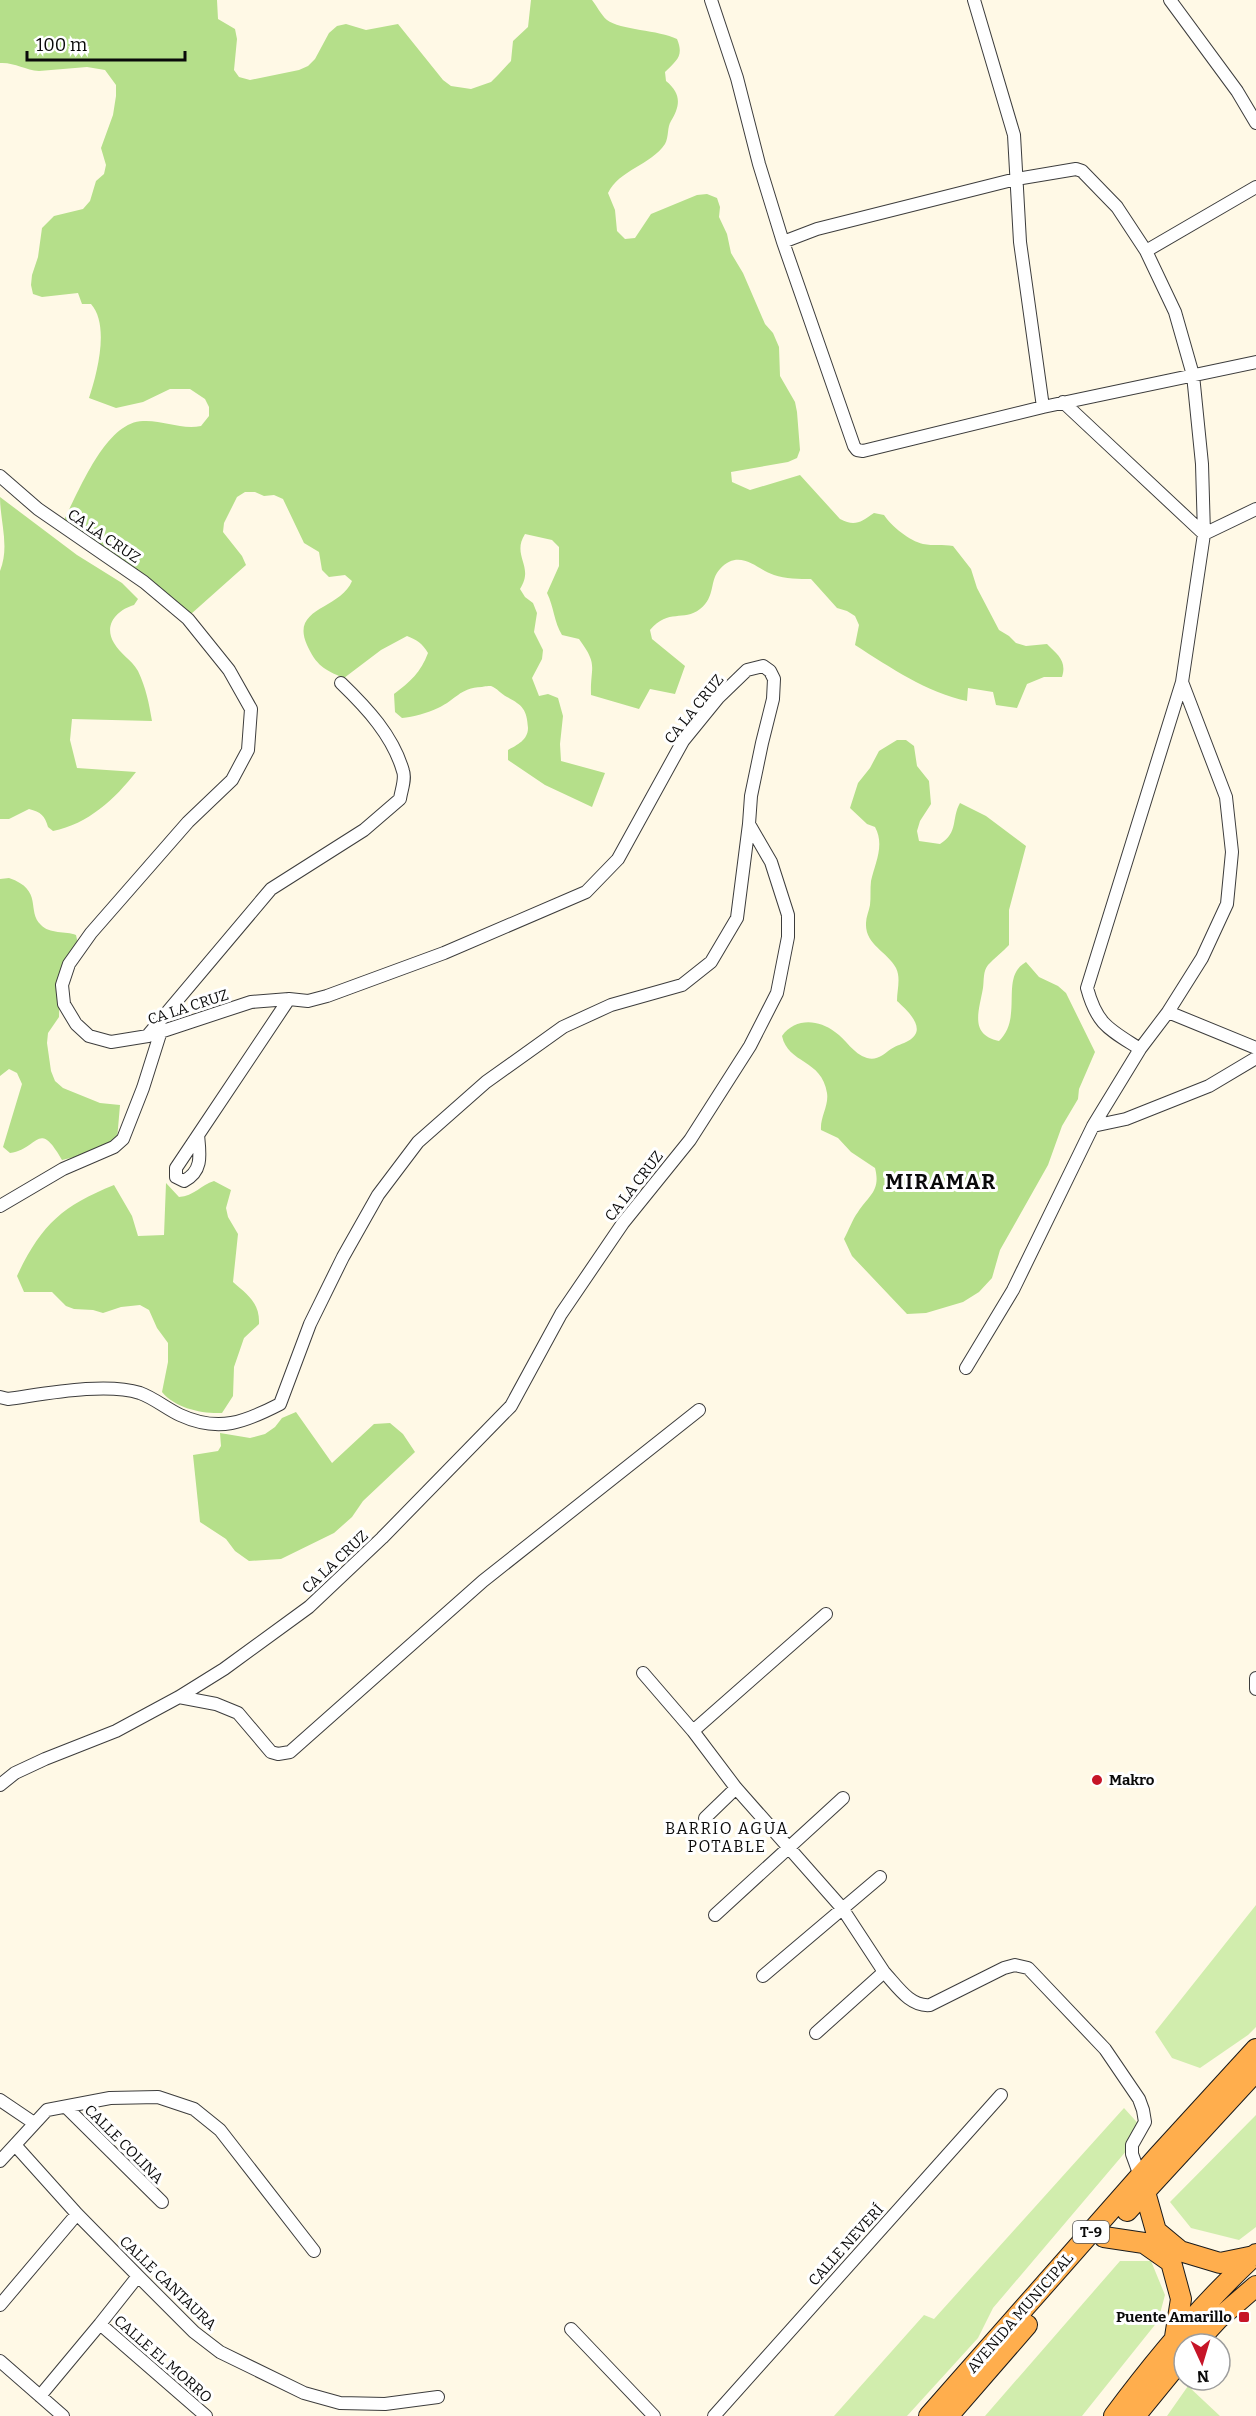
<svg xmlns="http://www.w3.org/2000/svg" width="1256" height="2416" viewBox="0 0 1256 2416" font-family="Bitter,serif">
  <style>
    .green { fill: #d1edad }
    .forest { fill: #b5df8a }
    .lines { fill: none; stroke-linecap: round; stroke-linejoin: round }
    .minor-casing { stroke: #3d3d3d; stroke-width: 14 }
    .trunk-casing { stroke: #1b1b1b; stroke-width: 22 }
    .minor { stroke: #fff; stroke-width: 12 }
    .trunk { stroke: #ffae4d; stroke-width: 20 }
    .poi-dot { fill: #c61528; stroke: #fff; stroke-width: 2 }
    .labels { text-anchor: middle; stroke-width: 6; stroke-linejoin: round; paint-order: stroke }
    .shield { fill: #fff; stroke: #545454; stroke-width: 1.5 }
    .shield-label { font-size: 14px; font-weight: bold; fill: #0a0a0a }
    .street-label { font-size: 15px; fill: #0a0a0a; stroke: #fff }
    .poi-label { font-size: 15px; font-weight: bold; fill: #0a0a0a; stroke: #fff; text-anchor: start }
    .neighbourhood-label { font-size: 16px; letter-spacing: 1.5px; fill: #0a0a0a; stroke: #fff }
    .district-label { font-size: 21px; font-weight: bold; letter-spacing: 1.5px; fill: #0a0a0a; stroke: #fff }
  </style>
  <rect width="100%" height="100%" fill="#fff9e6"/>
  <!-- green -->
  <path class="green" d="M1256,1905V2027L1248,2035L1200,2068L1172,2058L1155,2032Z
    M1124,2108L1144,2130L993,2308L978,2338L907,2416H834L924,2315L934,2319Z
    M1256,2115V2227L1239,2240L1191,2228L1170,2202Z
    M1120,2261H1151L1165,2295L1158,2321L1082,2416H985Z
    M1188,2386L1220,2416H1167Z"/>
  <!-- forest -->
  <path class="forest" d="M0,0H217L218,19L235,29L237,39L234,70L239,77L250,80L299,70L308,66L315,59L329,33L337,26L346,24L366,30L398,24L443,80L451,86L471,89L491,82L498,75L511,61L513,41L528,27L531,0H592C597,6 601,15 607,20C620,30 659,30 677,39C684,56 677,60 665,72L666,81C682,94 680,106 671,121C667,127 669,137 665,144C651,165 619,170 608,193L615,210L617,231L625,239L635,238L651,214L697,195L707,194L717,198L720,207L719,217L727,234L731,253L743,273L765,324L773,333L779,347L780,376L795,402L797,412L800,450L797,458L788,462L731,472L732,482L750,490L800,475L840,519C855,527 861,522 874,513L884,515C891,526 910,541 923,544C933,546 943,544 953,546L971,569L977,588L999,630L1009,636L1016,643L1026,646L1047,644C1058,655 1067,661 1062,677H1044L1027,684L1017,708L996,705L993,692L968,688L967,701C926,692 891,668 855,645L859,625L855,616L847,611L837,608L811,579C800,579 785,579 774,575C756,569 740,548 720,569C709,580 716,597 700,609C683,622 669,608 650,630L652,639L685,666L675,694L650,689L639,709L591,695C590,666 599,666 579,639L562,635C554,622 554,607 547,593L559,566V547L552,540L525,534C511,556 535,566 520,589L525,597L533,603L537,613L534,632L543,650L542,659L532,678L539,696L548,694L558,698L563,716L560,744L561,761L605,773L592,807L545,785L508,760V750C517,745 528,740 528,728C527,709 522,705 507,697C501,694 497,688 491,686C490,686 484,686 482,687C459,688 456,700 438,708C428,713 413,717 402,718L395,712L394,694C410,682 421,672 428,653C422,643 417,640 407,636L381,650L344,678C324,670 316,665 307,645C290,607 340,610 352,581L345,575L329,577L322,570L319,552L304,543L283,499L274,495L264,496L255,492H245L237,497L224,523L223,532L242,556L246,565L191,614L172,597L63,522C79,492 105,422 143,421C164,420 181,430 201,426L209,416V407L205,399L190,389H170L143,402L116,408L89,398C97,374 110,325 91,304H82L78,293L42,297L33,294L31,285L32,275L38,257L42,228L54,216L83,209L90,201L96,181L104,174L106,165L101,148L113,115L116,96V85L105,70L87,67L39,71C25,70 14,62 0,63Z
    M0,497L77,555L122,583L138,599L134,605C117,610 103,625 114,643C120,654 131,659 138,671C146,688 149,703 152,721L72,719L70,740L77,768L136,772C115,799 88,824 53,831L48,827C45,816 41,812 29,809L9,819H0V571C10,546 0,522 0,497Z
    M897,740H906L914,746L917,766L929,781L931,804L920,821L917,831L919,841L940,844C959,832 951,819 960,803L986,816L1026,846L1009,910V945C1003,952 994,958 988,965C983,971 984,980 983,988C979,1011 969,1035 999,1041C1024,1017 999,977 1026,962L1039,977L1058,986L1066,993L1095,1052L1079,1089L1078,1099L1062,1126L1048,1165L1000,1250L992,1278L979,1292L963,1302L926,1313L907,1314L852,1256L844,1239C849,1230 852,1220 858,1212C869,1195 881,1191 875,1168L851,1152L838,1138L821,1130C820,1117 829,1106 827,1093C822,1059 788,1064 782,1036C795,1018 818,1019 835,1032C846,1039 853,1054 867,1058C877,1061 884,1054 891,1049C897,1045 903,1044 908,1041C929,1030 907,1010 897,1001C897,990 901,978 896,968C887,951 865,945 866,923C866,917 869,911 870,905C871,897 870,889 871,881C875,863 885,845 875,827L867,824L850,808L858,783L870,768L879,751Z
    M9,878C44,890 26,911 41,925C49,934 66,931 76,935L78,944L71,951L60,976L59,1017L48,1033L47,1043L51,1071L55,1081L63,1088L100,1103L120,1105L117,1140L91,1153L62,1160C38,1118 39,1149 10,1153L3,1147L22,1084L17,1073L9,1069L0,1076V879Z
    M214,1181L231,1190L226,1208L228,1217L238,1234L233,1282C248,1295 260,1303 259,1324L244,1338L234,1367L233,1396L222,1413C202,1414 175,1408 162,1392L168,1362V1343L157,1328L149,1310L140,1305L121,1307L103,1313L93,1310L74,1309L66,1306L52,1292H24L17,1276C41,1225 62,1206 114,1185L132,1216L138,1236L164,1235L166,1183L179,1197C194,1196 201,1185 214,1181Z
    M296,1412L332,1463L374,1424L390,1423L403,1434L415,1452L363,1501L352,1517L334,1533L281,1559L249,1561L235,1551L226,1539L200,1522L193,1455L218,1451L221,1446L220,1433L250,1438L265,1434L275,1427L282,1418Z"/>
  <g class="lines">
    <!-- minor casing -->
    <g class="minor-casing">
      <path id="minor" d="M711,0L737,78L759,164L783,242L854,446L857,450L863,451L1043,407L1256,362
        M974,0L1014,135L1020,242L1043,407
        M1170,0L1237,91L1256,123
        M783,242L817,229L1016,179L1076,169L1082,171L1117,207L1146,251
        M1063,402L1204,534L1256,509
        M0,476L38,509L144,582L188,619L229,670L251,709L248,750L232,780L188,822L91,933L69,964L62,985L64,1004L76,1024L89,1036L111,1042L148,1036L251,1002L289,999L308,1001L327,996L444,953L586,892L618,859L683,741L718,698L747,670L763,666L770,671L774,679L773,699L762,743L751,796L749,824L771,862L788,915V937L777,993L750,1046L690,1140L623,1223L561,1314L511,1406L382,1538L309,1607L224,1669L179,1697L116,1731L45,1759L15,1773L0,1785
        M1182,682L1226,797L1232,852L1227,904L1202,958L1168,1012L1140,1049C1109,1029 1097,1025 1087,988L1182,682L1204,534L1202,464L1193,375L1175,312L1146,251L1256,187
        M1168,1012L1256,1048
        M148,1035L271,889L364,830L400,799C401,791 406,779 403,771C393,736 367,708 341,683
        M1093,1126L1126,1119L1209,1086L1256,1058
        M198,1135C200,1155 203,1171 184,1181L176,1177V1168L289,999
        M0,1206L63,1169L114,1147L123,1139L143,1088L161,1031
        M966,1368L1013,1290L1093,1126L1140,1049
        M0,1397L8,1399C45,1394 105,1382 140,1393C154,1398 167,1409 180,1415C219,1433 245,1422 280,1404L310,1324L343,1257L378,1195L418,1142L486,1082L563,1027L611,1005L682,985L711,962L737,918L749,824
        M643,1673L693,1731L736,1788L842,1908L884,1972L816,2033
        M1256,1678V1689
        M179,1697L216,1704L238,1713L271,1752L278,1754L290,1752L483,1581L699,1410
        M693,1731L826,1614
        M705,1818L736,1788
        M715,1915L843,1798
        M884,1972C897,1986 910,2007 930,2005L1004,1968L1015,1965L1028,1968L1105,2049L1139,2099L1143,2110L1145,2122L1132,2145V2154L1140,2176
        M763,1976L880,1877
        M0,2100L34,2123
        M66,2107L162,2202
        M15,2145L77,2214L138,2276L194,2332L220,2352L304,2393L340,2403L385,2404L438,2397
        M0,2161L47,2110L110,2098L158,2097L194,2109L220,2130L314,2251
        M0,2305L77,2214
        M100,2324L206,2416
        M571,2329L654,2416
        M0,2361L63,2416
        M40,2396L100,2324L138,2276
        M714,2416L1001,2095"/>
    </g>
    <!-- trunk casing -->
    <g class="trunk-casing">
      <path id="trunk" d="M1145,2192L1156,2231L1180,2251L1220,2263L1254,2256
        M1127,2211L1256,2071
        M1104,2237L1144,2243L1171,2262L1181,2299L1175,2337
        M1195,2344L1218,2319L1256,2286
        M929,2416L1158,2156L1256,2049
        M948,2416L1027,2325
        M1114,2416C1157,2358 1203,2303 1256,2254
        M1135,2416L1184,2356"/>
    </g>
    <!-- minor -->
    <use href="#minor" class="minor"/>
    <!-- trunk -->
    <use href="#trunk" class="trunk"/>
  </g>
  <!-- markers -->
  <g class="poi-dot">
    <circle cx="1097" cy="1780" r="6"/>
    <rect x="1238" y="2311" width="12" height="12" rx="3"/>
  </g>
  <g class="labels">
    <!-- shield labels -->
    <rect class="shield" x="1073" y="2221" width="36" height="22" rx="4.5"/>
    <g class="shield-label">
      <text x="1091" y="2237">T-9</text>
    </g>
    <!-- street labels -->
    <g class="street-label">
      <text transform="translate(104 536) rotate(34)" y="5">CA LA CRUZ</text>
      <text transform="translate(694 709) rotate(-51)" y="5">CA LA CRUZ</text>
      <text transform="translate(188 1007) rotate(-18)" y="5">CA LA CRUZ</text>
      <text transform="translate(634 1186) rotate(-52)" y="5">CA LA CRUZ</text>
      <text transform="translate(335 1562) rotate(-43)" y="5">CA LA CRUZ</text>
      <text transform="translate(124 2144) rotate(45)" y="5">CALLE COLINA</text>
      <text transform="translate(846 2245) rotate(-48)" y="5">CALLE NEVERÍ</text>
      <text transform="translate(168 2283) rotate(44)" y="5">CALLE CANTAURA</text>
      <text transform="translate(1020 2313) rotate(-49)" y="5">AVENIDA MUNICIPAL</text>
      <text transform="translate(163 2359) rotate(41)" y="5">CALLE EL MORRO</text>
    </g>
    <!-- poi labels -->
    <g class="poi-label">
      <text x="1109" y="1785">Makro</text>
      <text x="1232" y="2322" text-anchor="end">Puente Amarillo</text>
    </g>
    <!-- neighbourhood labels -->
    <g class="neighbourhood-label">
      <text x="727" y="1834">BARRIO AGUA<tspan x="727" dy="18">POTABLE</tspan></text>
    </g>
    <!-- district labels -->
    <g class="district-label">
      <text x="941" y="1189">MIRAMAR</text>
    </g>
  </g>
  <!-- north arrow -->
  <g transform="translate(1202 2362) rotate(176)"><circle r="28" fill="#ffffff" stroke="#9d9d9d" stroke-width="1.5"/>
  <path d="M0-4.5L10 22L0 15L-10 22Z" fill="#c61528"/>
  <text y="-9" font-size="16" font-weight="bold" text-anchor="middle" fill="#0a0a0a">N</text>
  </g>
  <!-- scale -->
  <path d="M27 51v9h158v-9" fill="none" stroke="#0a0a0a" stroke-width="3"/>
  <text x="36" y="51" font-size="18" fill="#0a0a0a" stroke="#ffffff" stroke-width="4.5" paint-order="stroke">100 m</text>
</svg>
